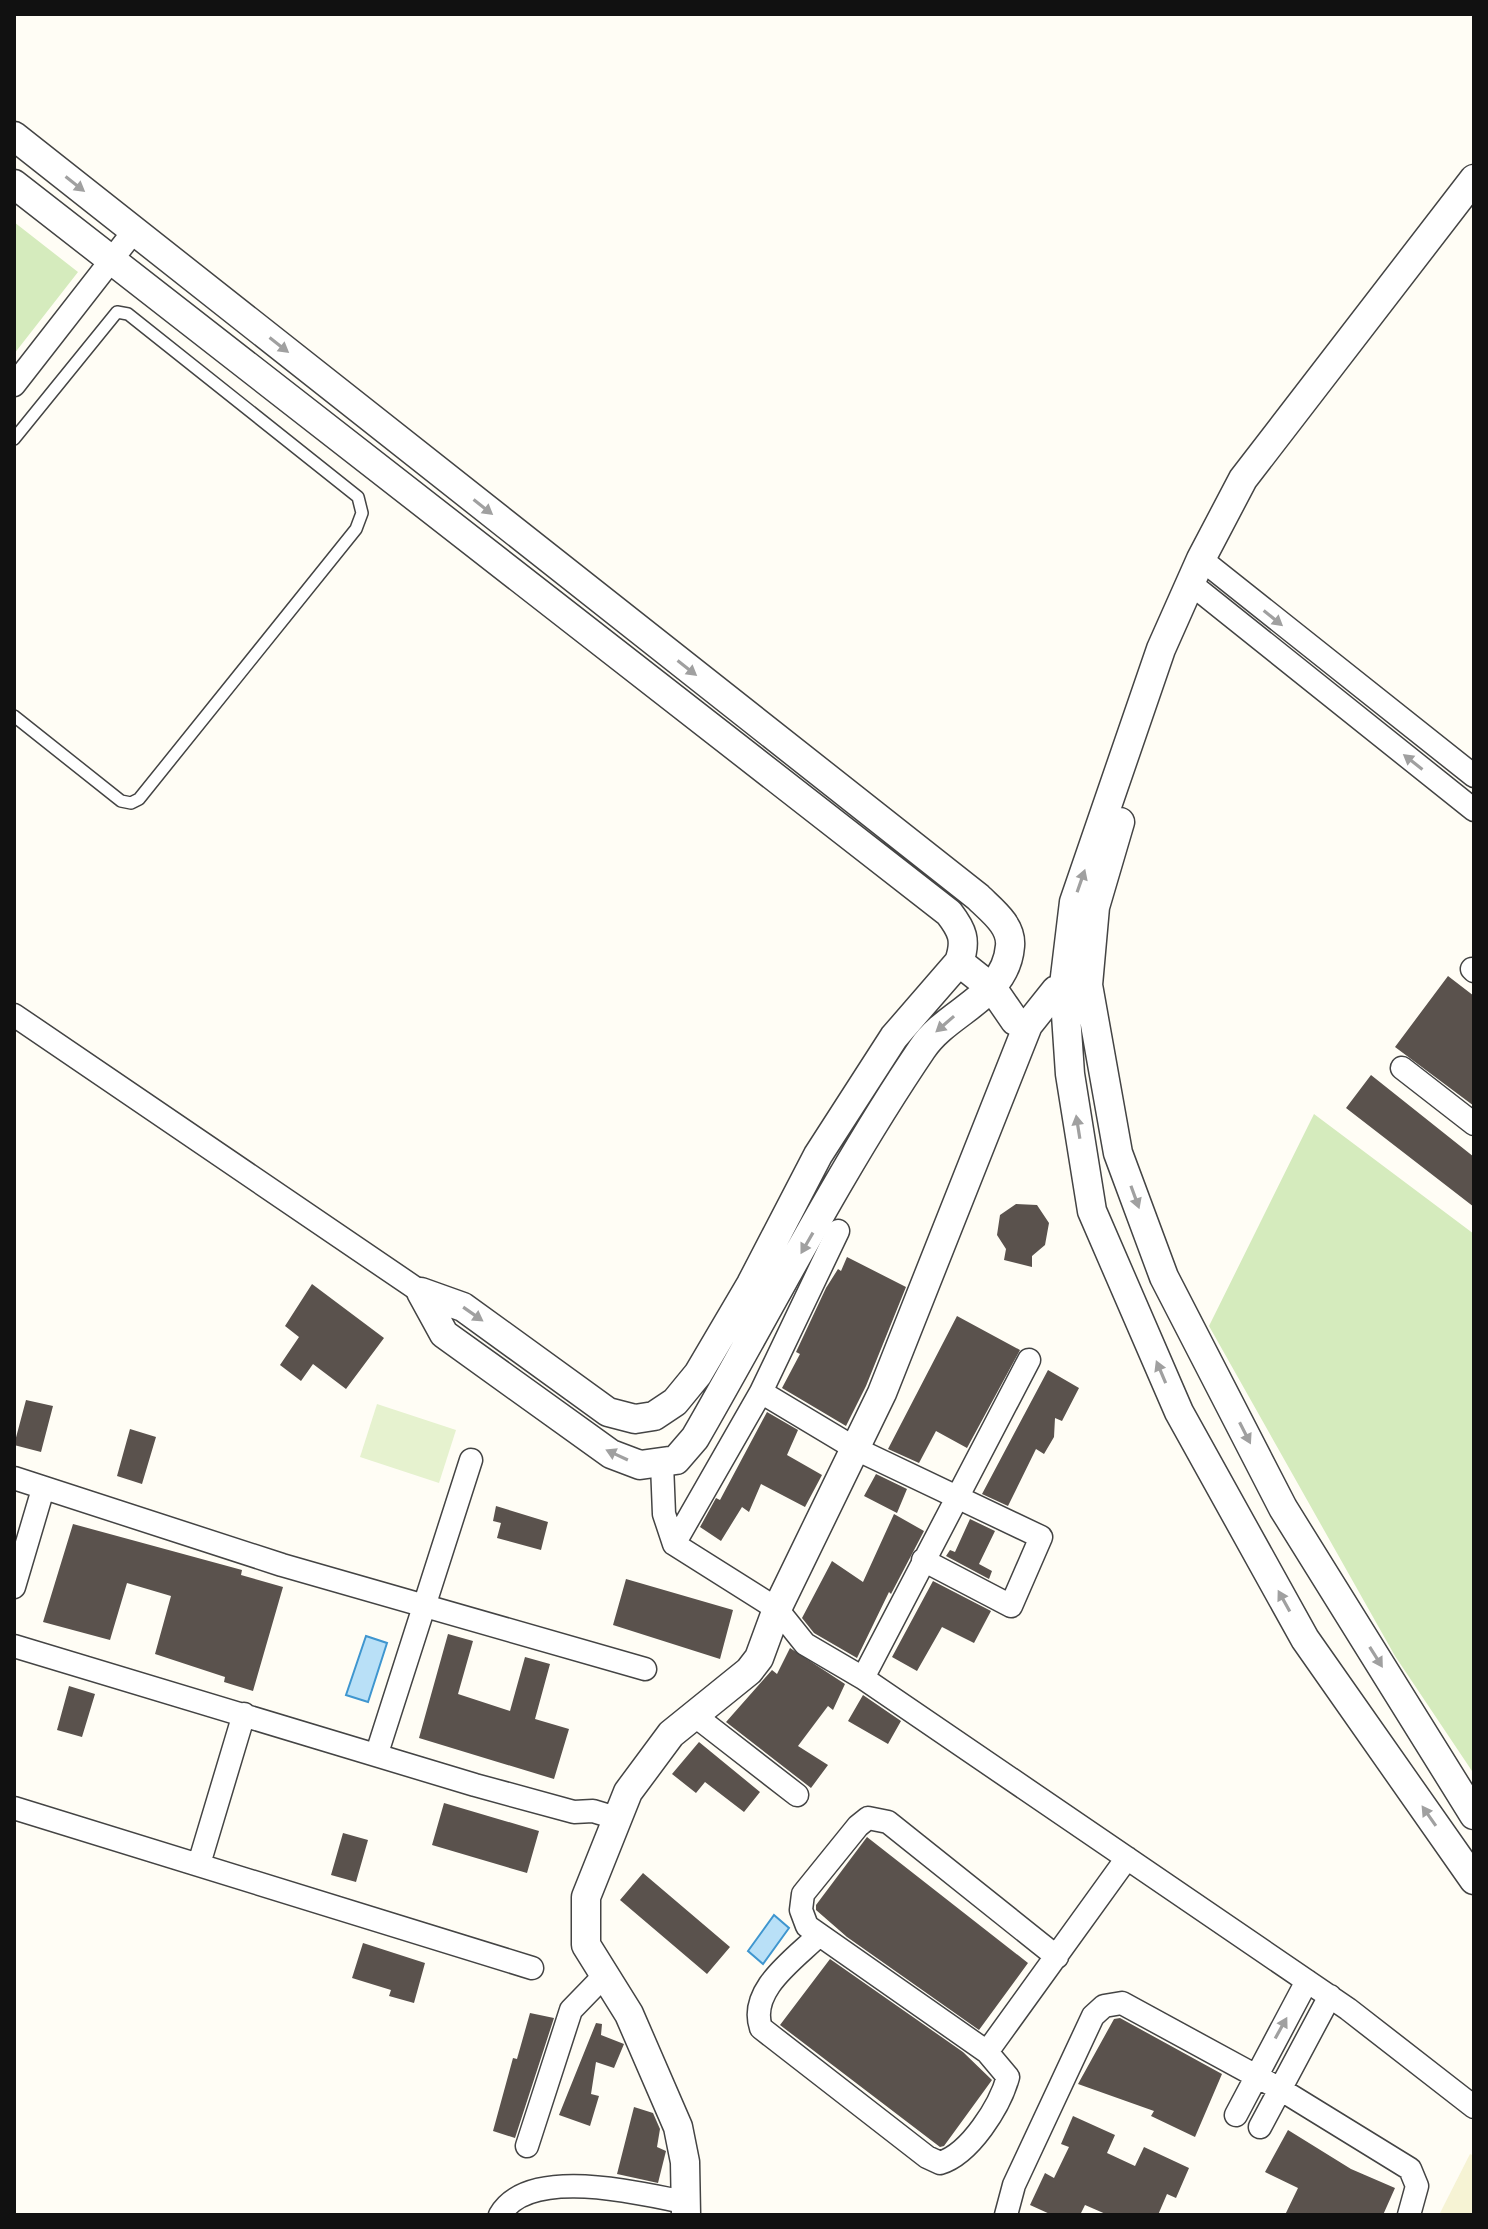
<svg xmlns="http://www.w3.org/2000/svg" width="1488" height="2229" viewBox="0 0 1488 2229" font-family="'Playfair Display',serif">
  <style>
    .farmland { fill: #f6f3d4 }
    .green { fill: #d5ebbd }
    .pitch { fill: #e6f2cf }
    .water { fill: #b9e0f7; stroke: #3f96cf; stroke-width: 2 }
    .building { fill: #5a524d }
    .lines { fill: none; stroke-linecap: round; stroke-linejoin: round }
    .service-casing { stroke: #444; stroke-width: 14 }
    .minor-casing { stroke: #444; stroke-width: 25 }
    .tertiary-casing { stroke: #444; stroke-width: 31 }
    .service { stroke: #fff; stroke-width: 11 }
    .minor { stroke: #fff; stroke-width: 22 }
    .tertiary { stroke: #fff; stroke-width: 28 }
    .oneway { fill: #a0a0a0 }
  </style>
  <rect width="100%" height="100%" fill="#fffdf5"/>
  <!-- farmland -->
  <path class="farmland" d="M1470,2154L1474,2156V2215H1439Z"/>
  <!-- green -->
  <path class="green" d="M14,222L78,272L14,354Z
    M1314,1114L1474,1234V1774L1395,1656L1209,1326Z"/>
  <!-- pitch -->
  <path class="pitch" d="M377,1404L456,1430L439,1483L360,1457Z"/>
  <!-- water -->
  <path class="water" d="M366,1636L387,1643L368,1702L346,1695Z
    M774,1915L789,1928L763,1964L748,1951Z"/>
  <!-- building -->
  <path class="building" d="M1448,976L1474,996V1106L1395,1047Z
    M1371,1075L1474,1157V1207L1346,1108Z
    M1016,1204L1037,1205L1049,1223L1045,1245L1032,1256V1267L1004,1260L1006,1249L997,1235L1000,1215Z
    M847,1257L906,1287L866,1386L846,1426L782,1388L800,1354L796,1352L826,1288L838,1269L841,1271Z
    M312,1284L384,1338L346,1389L313,1364L301,1381L280,1365L299,1337L285,1326Z
    M957,1316L1020,1350L967,1448L936,1431L919,1463L888,1449Z
    M1048,1370L1079,1388L1062,1421L1055,1418L1054,1437L1044,1454L1036,1449L1008,1506L982,1494Z
    M26,1400L53,1406L41,1452L14,1445Z
    M767,1412L798,1430L787,1455L822,1475L805,1507L761,1484L749,1512L742,1507L721,1541L700,1527L716,1498L720,1500Z
    M130,1429L156,1437L142,1484L117,1476Z
    M876,1474L907,1489L897,1513L864,1496Z
    M496,1506L548,1522L541,1550L497,1538L501,1523L493,1521Z
    M894,1514L924,1531L891,1594L889,1592L857,1658L814,1633L802,1618L832,1561L863,1582Z
    M970,1519L995,1531L979,1564L992,1571L989,1579L946,1556L950,1550L955,1552Z
    M73,1524L242,1570L241,1575L283,1587L253,1691L224,1682L225,1677L155,1654L171,1596L127,1583L110,1640L43,1622Z
    M626,1579L733,1610L720,1659L613,1625Z
    M933,1581L991,1611L974,1643L942,1627L917,1671L892,1657Z
    M448,1634L473,1641L458,1694L510,1711L525,1657L550,1664L535,1719L569,1729L554,1779L419,1738Z
    M790,1648L845,1684L833,1710L828,1706L798,1746L828,1765L811,1788L726,1722L772,1670L777,1674Z
    M69,1686L95,1694L82,1737L57,1730Z
    M863,1695L901,1721L888,1744L848,1721Z
    M699,1742L760,1792L744,1812L705,1782L696,1793L672,1774Z
    M444,1803L539,1831L527,1873L432,1845Z
    M343,1833L368,1840L356,1882L331,1875Z
    M867,1837L1028,1963L979,2030L847,1937L816,1910V1905Z
    M643,1873L730,1947L707,1974L620,1900Z
    M363,1943L425,1963L414,2003L389,1996L391,1990L352,1978Z
    M830,1959L963,2052L992,2080L944,2146L940,2147L780,2025Z
    M530,2013L554,2018L515,2138L493,2131L513,2058L517,2059Z
    M1120,2018L1222,2074L1195,2137L1151,2116L1154,2111L1078,2084L1114,2019Z
    M596,2023L602,2024L601,2035L624,2044L614,2068L596,2062L591,2094L599,2096L590,2126L559,2115Z
    M634,2107L653,2113L660,2129L657,2147L666,2151L658,2183L617,2174Z
    M1073,2116L1115,2135L1107,2153L1135,2166L1144,2147L1189,2168L1176,2198L1167,2194L1158,2215H1108L1085,2205L1080,2215H1052L1030,2205L1045,2173L1054,2178L1069,2147L1061,2144Z
    M1288,2130L1351,2169L1395,2188L1383,2215H1285L1298,2188L1265,2172Z"/>
  <g class="lines">
    <!-- service casing -->
    <g class="service-casing">
      <path id="service" d="M14,439L117,312L128,314L358,497L362,513L356,529L139,799L131,803L121,801L14,716"/>
    </g>
    <!-- minor casing -->
    <g class="minor-casing">
      <path id="minor" d="M14,385L134,231
        M1201,559L1474,776
        M1190,583L1474,810
        M1472,969L1474,971
        M14,1015L421,1292
        M1402,1068L1474,1124
        M761,1392L856,1449L1041,1537L1011,1606L923,1560
        M662,1464L664,1514L674,1544L777,1609L805,1644L863,1678L1348,2009L1474,2107
        M14,1478L282,1565L645,1669
        M674,1544L761,1392L838,1231
        M14,1587L43,1489
        M14,1646L475,1785L574,1812L593,1811L616,1818
        M863,1678L1029,1360
        M694,1715L797,1795
        M377,1753L471,1460
        M14,1808L532,1968
        M199,1864L244,1714
        M819,1935C795,1959 748,1990 761,2028L927,2157L940,2163C970,2154 1000,2106 1008,2077L987,2052
        M1057,1957L888,1822L868,1818L858,1826L803,1894L801,1910L807,1926L987,2052L1127,1858
        M1236,2115L1307,1981
        M1260,2127L1330,1996
        M527,2146L571,2010L603,1977
        M500,2215C529,2165 640,2194 685,2202
        M1006,2215L1014,2185L1093,2016L1104,2006L1122,2003L1280,2089L1410,2169L1417,2186L1409,2215"/>
    </g>
    <!-- tertiary casing -->
    <g class="tertiary-casing">
      <path id="tertiary" d="M14,136L978,897C991,910 1012,925 1010,946C1006,998 948,1010 922,1049C838,1173 770,1308 695,1438L676,1460L640,1465L611,1454L444,1334L421,1292L463,1307L608,1412L635,1419L654,1416L675,1402L698,1374L751,1284L818,1155L894,1037L959,962C967,940 962,930 949,913L14,184
        M1474,179L1243,479L1201,559L1161,649L1074,902L1064,985L1070,1074L1092,1211L1179,1412L1305,1639L1474,1880
        M1120,822L1095,907L1088,985L1118,1153L1164,1277L1283,1508L1474,1815
        M959,962L993,989L1015,1021L1028,1025
        M686,2215L685,2162L678,2127L629,2014L586,1945V1897L628,1792L671,1734L749,1671L759,1658L777,1609L882,1393L1028,1025L1056,990L1077,985"/>
    </g>
    <!-- service -->
    <use href="#service" class="service"/>
    <!-- minor -->
    <use href="#minor" class="minor"/>
    <!-- tertiary -->
    <use href="#tertiary" class="tertiary"/>
  </g>
  <!-- one-way arrows -->
  <defs><path id="oneway-solid" d="M-6-.8H1V-3.2L6.5 0L1 3.2V.8H-6Z" transform="scale(2)"/></defs>
  <g class="oneway">
    <use href="#oneway-solid" transform="translate(75 184) rotate(38)"/>
    <use href="#oneway-solid" transform="translate(279 345) rotate(38)"/>
    <use href="#oneway-solid" transform="translate(483 507) rotate(38)"/>
    <use href="#oneway-solid" transform="translate(1273 618) rotate(39)"/>
    <use href="#oneway-solid" transform="translate(687 668) rotate(38)"/>
    <use href="#oneway-solid" transform="translate(1413 762) rotate(-142)"/>
    <use href="#oneway-solid" transform="translate(1081 881) rotate(-71)"/>
    <use href="#oneway-solid" transform="translate(945 1024) rotate(139)"/>
    <use href="#oneway-solid" transform="translate(1078 1127) rotate(-99)"/>
    <use href="#oneway-solid" transform="translate(1135 1197) rotate(70)"/>
    <use href="#oneway-solid" transform="translate(807 1243) rotate(120)"/>
    <use href="#oneway-solid" transform="translate(473 1314) rotate(35)"/>
    <use href="#oneway-solid" transform="translate(1161 1372) rotate(-113)"/>
    <use href="#oneway-solid" transform="translate(1245 1433) rotate(63)"/>
    <use href="#oneway-solid" transform="translate(617 1455) rotate(-155)"/>
    <use href="#oneway-solid" transform="translate(1284 1601) rotate(-119)"/>
    <use href="#oneway-solid" transform="translate(1376 1657) rotate(58)"/>
    <use href="#oneway-solid" transform="translate(1429 1816) rotate(-125)"/>
    <use href="#oneway-solid" transform="translate(1281 2028) rotate(-61)"/>
  </g>
  <!-- border -->
  <rect width="1488" height="2229" fill="none" stroke="#111111" stroke-width="32"/>
</svg>
